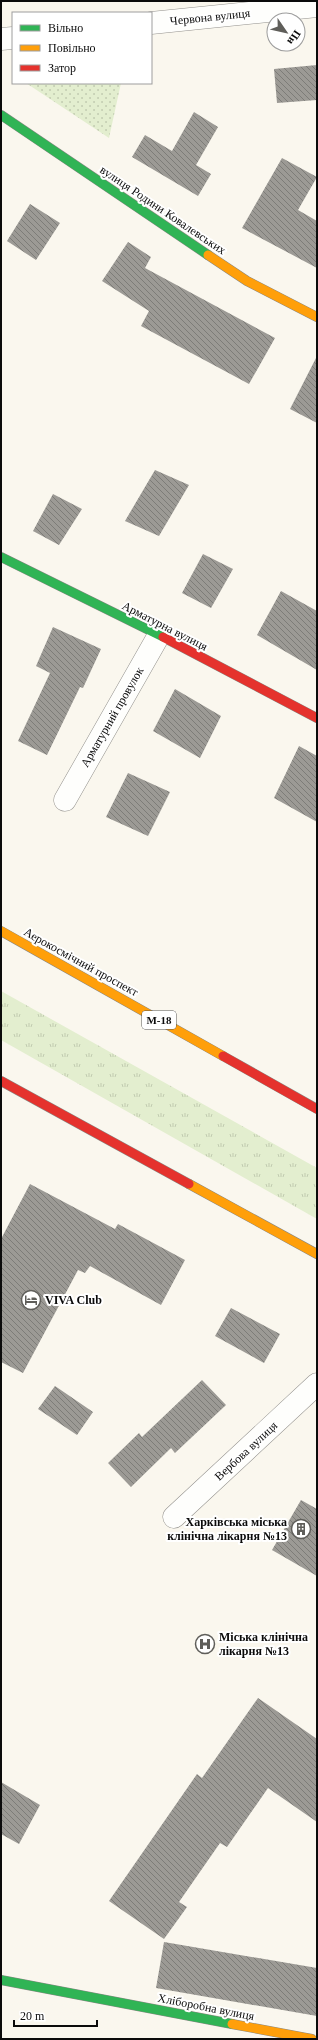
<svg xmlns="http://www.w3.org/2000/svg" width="318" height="2040" viewBox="0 0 318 2040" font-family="'Times New Roman',serif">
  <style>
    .grass { fill: url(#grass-tufts) }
    .park { fill: url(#park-dots) }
    .building { fill: url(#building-back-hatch) }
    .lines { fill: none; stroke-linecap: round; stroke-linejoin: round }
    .street-casing { stroke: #93918d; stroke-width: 23 }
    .fast-casing { stroke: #898884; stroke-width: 10 }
    .slow-casing { stroke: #898884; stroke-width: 10 }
    .jam-casing { stroke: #898884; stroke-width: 10 }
    .street { stroke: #fefefc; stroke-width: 22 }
    .fast { stroke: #30b455; stroke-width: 9 }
    .slow { stroke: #ff9f0a; stroke-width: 9 }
    .jam { stroke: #e5322d; stroke-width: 9 }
    .labels { text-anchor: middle; stroke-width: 4; stroke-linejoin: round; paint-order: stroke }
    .shield { fill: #fff; stroke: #545454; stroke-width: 1 }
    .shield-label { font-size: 11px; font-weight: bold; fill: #0b0b0b }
    .street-label { font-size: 12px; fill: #0b0b0b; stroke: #fff }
    .poi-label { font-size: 12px; font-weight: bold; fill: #0b0b0b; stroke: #fff; text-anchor: start }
  </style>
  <defs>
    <pattern id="grass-tufts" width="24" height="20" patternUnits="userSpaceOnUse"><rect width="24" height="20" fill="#e3eecf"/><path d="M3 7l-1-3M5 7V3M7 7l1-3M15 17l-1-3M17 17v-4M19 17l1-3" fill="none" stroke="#c1cbb0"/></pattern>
    <pattern id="park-dots" width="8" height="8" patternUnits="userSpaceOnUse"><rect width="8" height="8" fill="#e3eecf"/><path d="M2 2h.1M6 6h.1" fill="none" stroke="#c1cbb0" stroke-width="1.8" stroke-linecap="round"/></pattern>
    <pattern id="building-back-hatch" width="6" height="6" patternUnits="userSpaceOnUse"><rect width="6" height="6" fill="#9c9a95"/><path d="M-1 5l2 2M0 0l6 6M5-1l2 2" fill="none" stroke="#7d7c78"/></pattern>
  </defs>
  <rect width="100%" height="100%" fill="#faf7ee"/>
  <!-- grass -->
  <path class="grass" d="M1,991L317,1168V1219L1,1040Z"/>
  <!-- park -->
  <path class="park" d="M26,83H121L109,138Z"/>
  <!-- building -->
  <path class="building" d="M317,65V100L277,103L274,69Z
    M194,112L218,127L196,165L211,174L198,196L132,157L145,135L172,151Z
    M282,158L317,177L298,210L317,221V268L242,228Z
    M30,204L60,223L36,260L7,241Z
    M128,242L151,257L145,268L275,338L249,384L141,326L149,311L102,281Z
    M317,356V423L290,409Z
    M155,470L189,485L159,536L125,521Z
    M53,494L82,509L59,545L33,531Z
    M203,554L233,569L211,608L182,593Z
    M281,591L317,611V670L257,635Z
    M53,627L101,649L83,688L80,687L47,755L18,741L50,673L36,666Z
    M175,689L221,716L200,758L153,731Z
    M299,746L317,756V822L274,798Z
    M128,773L170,792L148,836L106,817Z
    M30,1184L115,1229L118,1224L185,1260L161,1305L90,1266L85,1273L78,1270L23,1373L1,1362V1239Z
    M231,1308L280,1334L264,1363L215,1336Z
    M202,1380L226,1405L175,1453L171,1448L131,1487L108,1463L139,1433L142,1437Z
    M55,1386L93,1412L77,1435L38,1409Z
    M301,1500L317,1509V1576L272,1550Z
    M258,1698L317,1739V1822L268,1788L227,1847L220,1843L179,1902L187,1907L164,1939L109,1901L197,1774L202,1778Z
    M1,1782L40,1805L19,1844L1,1834Z
    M164,1942L317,1968V2016L156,1988Z"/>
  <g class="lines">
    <!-- street casing -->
    <g class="street-casing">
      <path id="street" d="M151,23L317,6
        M1,39L13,38
        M65,800L159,635
        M174,1517L317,1384"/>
    </g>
    <!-- fast casing -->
    <g class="fast-casing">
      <path id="fast" d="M1,115L208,255
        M1,557L163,637
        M1,1980L232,2024"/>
    </g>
    <!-- slow casing -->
    <g class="slow-casing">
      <path id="slow" d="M208,255L247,281L317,317
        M1,931L223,1056
        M189,1184L317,1254
        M232,2024L312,2039"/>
    </g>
    <!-- jam casing -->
    <g class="jam-casing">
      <path id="jam" d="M163,637L317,718
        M223,1056L317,1109
        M1,1081L189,1184"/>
    </g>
    <!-- street -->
    <use href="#street" class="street"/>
    <!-- fast -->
    <use href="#fast" class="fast"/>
    <!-- slow -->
    <use href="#slow" class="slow"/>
    <!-- jam -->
    <use href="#jam" class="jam"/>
  </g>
  <!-- icons -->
  <defs>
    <g id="hotel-ring" transform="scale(1)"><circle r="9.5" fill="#fff" stroke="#5f5e5a" stroke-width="1.5"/><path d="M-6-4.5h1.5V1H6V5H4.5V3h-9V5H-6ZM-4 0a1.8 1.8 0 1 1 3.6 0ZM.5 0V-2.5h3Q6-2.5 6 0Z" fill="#5f5e5a"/></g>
    <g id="building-ring" transform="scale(1)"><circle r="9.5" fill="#fff" stroke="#5f5e5a" stroke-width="1.5"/><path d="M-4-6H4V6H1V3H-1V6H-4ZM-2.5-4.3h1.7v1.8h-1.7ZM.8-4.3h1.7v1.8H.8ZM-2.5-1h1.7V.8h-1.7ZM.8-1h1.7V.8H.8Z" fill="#5f5e5a"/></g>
    <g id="hospital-ring" transform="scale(1)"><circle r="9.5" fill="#fff" stroke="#5f5e5a" stroke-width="1.5"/><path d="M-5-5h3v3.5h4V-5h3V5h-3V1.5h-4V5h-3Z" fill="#5f5e5a"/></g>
  </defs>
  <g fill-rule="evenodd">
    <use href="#hotel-ring" x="31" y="1300"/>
    <use href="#building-ring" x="301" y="1529"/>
    <use href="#hospital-ring" x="205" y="1644"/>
  </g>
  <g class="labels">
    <!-- shield labels -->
    <rect class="shield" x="142" y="1011" width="34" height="18" rx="3"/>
    <g class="shield-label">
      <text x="159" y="1024">М-18</text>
    </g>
    <!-- street labels -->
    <g class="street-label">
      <text transform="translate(210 17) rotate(-6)" y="4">Червона вулиця</text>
      <text transform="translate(163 210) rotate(34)" y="4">вулиця Родини Ковалевських</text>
      <text transform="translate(165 626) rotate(27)" y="4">Арматурна вулиця</text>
      <text transform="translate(112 717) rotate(-60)" y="4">Арматурний провулок</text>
      <text transform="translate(81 962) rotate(29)" y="4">Аерокосмічний проспект</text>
      <text transform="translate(246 1451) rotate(-43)" y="4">Вербова вулиця</text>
      <text transform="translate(206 2007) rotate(11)" y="4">Хліборобна вулиця</text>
    </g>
    <!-- poi labels -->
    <g class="poi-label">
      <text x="45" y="1304">VIVA Club</text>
      <text x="287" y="1526" text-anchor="end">Харківська міська<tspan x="287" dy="14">клінічна лікарня №13</tspan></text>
      <text x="219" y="1641">Міська клінічна<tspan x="219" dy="14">лікарня №13</tspan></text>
    </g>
  </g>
  <!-- border -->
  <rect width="318" height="2040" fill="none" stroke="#0b0b0b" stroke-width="4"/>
  <!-- legend -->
  <rect x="12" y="12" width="140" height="72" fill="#ffffff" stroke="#9d9d9d"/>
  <rect x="20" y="25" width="20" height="6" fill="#30b455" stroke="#9d9d9d"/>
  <text x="48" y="32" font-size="12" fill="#0b0b0b">Вільно</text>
  <rect x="20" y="45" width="20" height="6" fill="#ff9f0a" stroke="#9d9d9d"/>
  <text x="48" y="52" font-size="12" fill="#0b0b0b">Повільно</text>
  <rect x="20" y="65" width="20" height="6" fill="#e5322d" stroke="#9d9d9d"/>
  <text x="48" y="72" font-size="12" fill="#0b0b0b">Затор</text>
  <!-- north arrow -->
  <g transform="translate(286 32) rotate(124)"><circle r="19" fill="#ffffff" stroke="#9d9d9d"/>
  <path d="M0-3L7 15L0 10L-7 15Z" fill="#5f5e5a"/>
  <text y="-6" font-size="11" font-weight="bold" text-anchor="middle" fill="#0b0b0b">Пн</text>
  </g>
  <!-- scale -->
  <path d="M14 2020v6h83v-6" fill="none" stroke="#0b0b0b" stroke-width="2"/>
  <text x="20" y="2020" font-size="12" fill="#0b0b0b" stroke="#ffffff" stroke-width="3" paint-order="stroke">20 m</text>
</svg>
